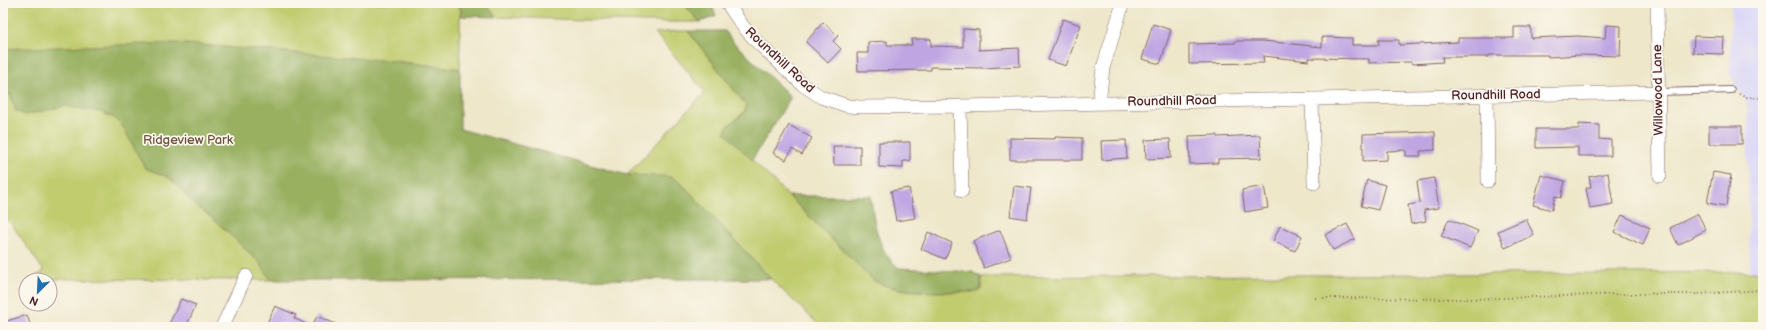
<svg xmlns="http://www.w3.org/2000/svg" width="1766" height="330" viewBox="0 0 1766 330" font-family="'Balsamiq Sans',sans-serif">
  <style>
    .built { fill: #dad6f7 }
    .green { fill: #c0cc6e; stroke: #85764c }
    .forest { fill: #98b061; stroke: #716846 }
    .building { fill: #bfa6e3 }
    .lines { fill: none; stroke-linecap: round; stroke-linejoin: round }
    .lane-casing { stroke: #836563; stroke-width: 8 }
    .street-casing { stroke: #836563; stroke-width: 14 }
    .path { stroke: #836563; stroke-width: 2; stroke-dasharray: 1 3; stroke-linecap: butt }
    .lane { stroke: #fff; stroke-width: 6 }
    .street { stroke: #fff; stroke-width: 13 }
    .labels { text-anchor: middle; dominant-baseline: central; stroke-width: 3.5; stroke-linejoin: round; paint-order: stroke }
    .street-label { font-size: 13px; fill: #4a1f2b; stroke: #fbf7ec }
    .park-label { font-size: 13px; fill: #6d533f; stroke: #fbf7ec }
  </style>
  <rect width="100%" height="100%" fill="#fbf7ec"/>
  <filter id="ink" filterUnits="userSpaceOnUse"><feTurbulence type="fractalNoise" baseFrequency=".025" numOctaves="2"/><feDisplacementMap in="SourceGraphic" scale="8" xChannelSelector="R" yChannelSelector="G"/><feConvolveMatrix kernelMatrix="1 2 1 2 8 2 1 2 1" color-interpolation-filters="sRGB"/></filter>
  <filter id="wash" filterUnits="userSpaceOnUse"><feTurbulence type="fractalNoise" baseFrequency=".012" numOctaves="4" result="noise"/><feDisplacementMap in="SourceGraphic" scale="16" xChannelSelector="R" yChannelSelector="G"/><feGaussianBlur stdDeviation="0.9" result="paint"/><feColorMatrix in="noise" values="0 0 0 0 0 0 0 0 0 0 0 0 0 0 0 0 0 1.4 0 .05"/><feComposite in="paint" operator="in"/></filter>
  <g filter="url(#wash)">
    <rect width="100%" height="100%" fill="#eee7ca"/>
    <path class="built" d="M1731,3H1763V272H1750L1747,103L1730,75Z"/>
    <path class="green" d="M3,3H447L459,6L461,10L460,16V69L393,61L271,280L32,279L44,271L10,222L3,217Z
      M485,3H683L700,22H646L496,17Z
      M679,31H688L746,105L745,111L727,127L725,133L874,281C905,295 942,291 976,292L981,288V277L1763,272V327H821L771,279L681,183L627,175L705,92L655,33Z"/>
    <path class="forest" d="M447,3H485L496,17L460,16L461,10L459,6Z
      M683,3H711L716,16L700,22Z
      M688,31H725L732,41L791,97L752,160L725,133L727,127L745,112L746,105Z
      M175,43L393,61L460,69V129L627,175L660,176L671,177L681,183L771,279L271,280L259,262L220,225L192,202L170,178L145,168L122,125L115,118L101,112L65,106L25,115L16,111L10,94H3V49Z
      M789,196H871C873,220 878,253 899,268L972,272L981,277V288L976,292C943,291 905,295 874,281Z"/>
    <g id="blocks">
      <path class="building" d="M1063,19L1081,25L1066,66L1048,60Z
        M823,22L838,36L833,41L841,49L828,63L806,42Z
        M1153,24L1171,30L1160,64L1142,59Z
        M1606,25L1621,26L1620,56L1579,55L1548,57V55H1489V57H1442L1443,62L1412,64L1411,62L1369,63V59L1309,58V61L1263,56L1264,63L1189,64V44L1235,43V41H1263L1322,47V37L1352,38V45H1379L1378,40H1399V45L1458,42V38H1514V27H1531V38L1578,36L1605,38Z
        M963,29L979,30V50L1019,48L1020,66L983,68L931,67V70L858,71L857,53H868V42L887,41V45H912L911,39H931V46L963,47Z
        M1694,36L1724,37L1723,54L1693,53Z
        M1579,124L1599,125V139L1611,140V156H1578V147L1536,148V129H1579Z
        M789,125L812,138L802,155L792,149L786,160L773,153Z
        M1709,126H1742V144H1709Z
        M1435,132V150L1420,151L1421,156H1406V150L1387,151V160L1363,161V134Z
        M1217,135V137L1260,135L1261,158L1218,159V163L1190,164L1189,136Z
        M1055,137L1082,138V160H1010V138L1055,139Z
        M1170,139L1171,158L1146,159L1145,140Z
        M1126,140L1127,158L1102,160L1101,141Z
        M879,142H910V161H903V168L879,167Z
        M833,146H860V165H834Z
        M1713,172L1731,175L1726,206L1707,203Z
        M1608,173L1613,204L1590,208L1586,188L1591,187L1589,177Z
        M1541,175L1565,181L1561,198L1555,196L1552,210L1533,205Z
        M1434,178L1439,208L1424,210L1426,221L1411,224L1408,205L1420,203L1417,181Z
        M1367,180L1385,185L1378,210L1361,206Z
        M1014,186L1031,188L1027,219L1010,216Z
        M1264,186L1268,208L1245,212L1242,190Z
        M909,188L915,218L896,221L891,191Z
        M1698,214L1706,230L1678,245L1670,228Z
        M1622,215L1650,228L1643,245L1614,232Z
        M1449,219L1478,231L1470,248L1441,236Z
        M1526,219L1534,235L1505,248L1498,231Z
        M1347,224L1355,239L1333,250L1325,235Z
        M1280,226L1302,236L1295,251L1273,241Z
        M1000,230L1011,258L984,268L973,241Z
        M928,232L952,243L945,259L921,249Z
        M181,299L196,305L186,327H176L169,324Z
        M275,306L296,315L294,318L312,327H276L267,323Z
        M27,315L31,327H3V322Z
        M317,316L343,327H312Z"/>
    </g>
  </g>
  <g filter="url(#ink)">
    <use href="#blocks" fill-opacity="0" stroke="#836563" stroke-width="1"/>
    <g class="lines">
      <defs>
        <path id="lane" d="M1658,92L1731,90"/>
        <path id="street" d="M727,3L742,25L756,41L803,85L821,97L848,106L859,107L960,106L1658,92
          M1657,3L1660,176
          M1487,95L1488,181
          M1312,99L1314,183
          M1099,103L1103,68L1123,3
          M960,106L962,191
          M222,327L246,276"/>
      </defs>
      <use href="#lane" class="lane-casing"/>
      <use href="#street" class="street-casing"/>
      <path class="path" d="M1739,94L1745,97L1763,98
        M1315,298L1472,299L1623,294H1695L1763,290"/>
      <use href="#lane" class="lane"/>
      <use href="#street" class="street"/>
    </g>
  </g>
  <g class="labels">
    <g class="street-label">
      <text transform="translate(780 60) rotate(43)">Roundhill Road</text>
      <text transform="translate(1658 90) rotate(-91)">Willowood Lane</text>
      <text transform="translate(1496 95) rotate(-1)">Roundhill Road</text>
      <text transform="translate(1172 101) rotate(-1)">Roundhill Road</text>
    </g>
    <g class="park-label">
      <text x="188" y="140">Ridgeview Park</text>
    </g>
  </g>
  <rect width="1766" height="330" fill="none" stroke="#fbf7ec" stroke-width="16"/>
  <g transform="translate(38 292) rotate(204)"><circle r="19" fill="#fbf7ec" stroke="#b4a19f"/>
  <path d="M0-3L7 15L0 10L-7 15Z" fill="#1f6fb2"/>
  <text y="-6" font-size="11" font-weight="bold" text-anchor="middle" fill="#4a1f2b">N</text>
  </g>
</svg>
